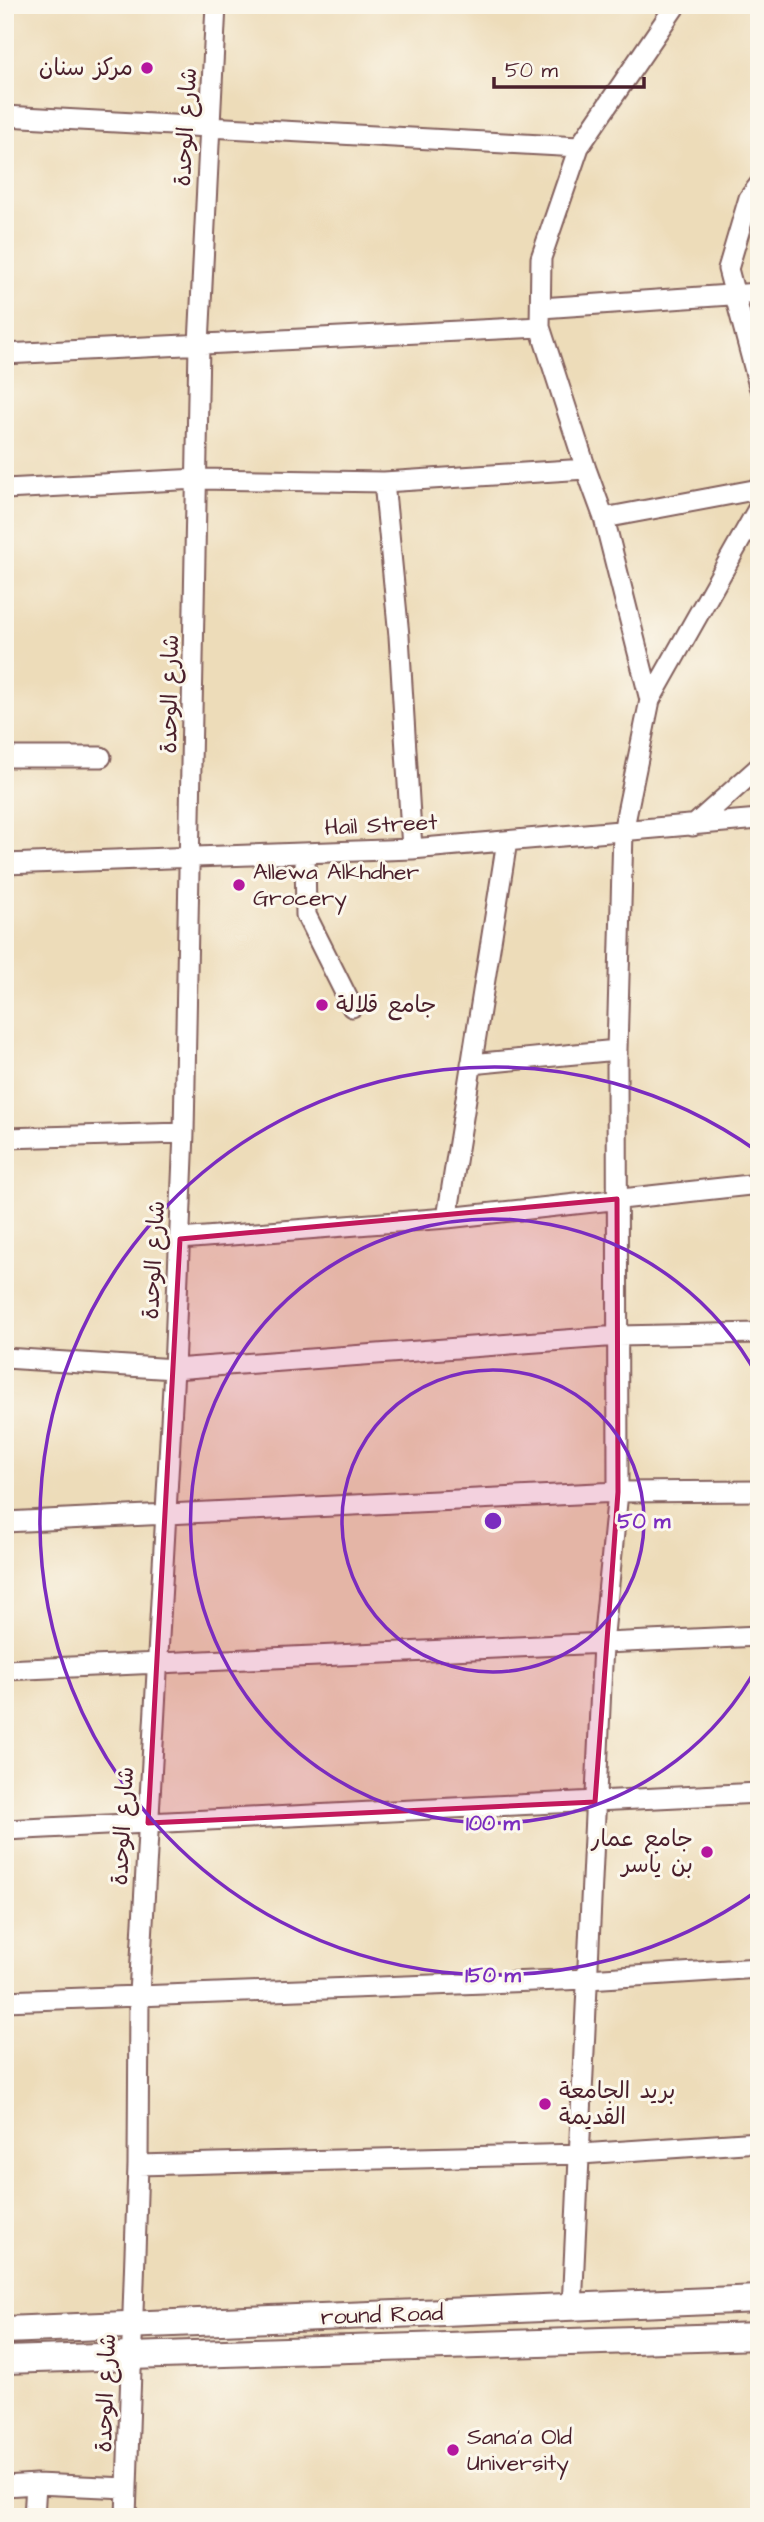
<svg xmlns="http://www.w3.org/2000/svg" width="764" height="2522" viewBox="0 0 764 2522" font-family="'Architects Daughter','Playpen Sans Arabic',sans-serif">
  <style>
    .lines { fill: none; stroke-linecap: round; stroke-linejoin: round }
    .minor-casing { stroke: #83615d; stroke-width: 23 }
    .major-casing { stroke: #83615d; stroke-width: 30 }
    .minor { stroke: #fff; stroke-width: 19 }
    .major { stroke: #fff; stroke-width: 26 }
    .marked { fill: #c2185b; fill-opacity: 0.2; stroke: #c2185b; stroke-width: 5; stroke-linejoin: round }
    .ring { fill: none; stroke: #7b2cbf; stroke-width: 3.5 }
    .poi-dot { fill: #b5179e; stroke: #fbf7ec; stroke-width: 2.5 }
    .labels { text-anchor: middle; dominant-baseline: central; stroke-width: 6; stroke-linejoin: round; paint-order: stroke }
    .poi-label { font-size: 23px; fill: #4a1f2b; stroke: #fbf7ec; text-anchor: start }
    .street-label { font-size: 23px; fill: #4a1f2b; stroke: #fbf7ec }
    .centre { fill: #7b2cbf; stroke: #fbf7ec; stroke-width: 3.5 }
    .ring-label { font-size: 21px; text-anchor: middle; font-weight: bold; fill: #7b2cbf; stroke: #fbf7ec; stroke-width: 6; stroke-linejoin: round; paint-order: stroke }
  </style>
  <rect width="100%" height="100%" fill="#fbf7ec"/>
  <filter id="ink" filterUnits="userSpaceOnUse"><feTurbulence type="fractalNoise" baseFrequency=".0143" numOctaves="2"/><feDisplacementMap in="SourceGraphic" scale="14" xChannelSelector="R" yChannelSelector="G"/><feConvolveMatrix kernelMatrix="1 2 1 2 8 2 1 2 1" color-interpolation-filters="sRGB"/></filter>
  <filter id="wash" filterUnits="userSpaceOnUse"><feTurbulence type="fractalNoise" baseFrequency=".00686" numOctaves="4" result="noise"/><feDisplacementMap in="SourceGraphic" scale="28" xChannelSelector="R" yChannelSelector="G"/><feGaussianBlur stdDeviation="1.57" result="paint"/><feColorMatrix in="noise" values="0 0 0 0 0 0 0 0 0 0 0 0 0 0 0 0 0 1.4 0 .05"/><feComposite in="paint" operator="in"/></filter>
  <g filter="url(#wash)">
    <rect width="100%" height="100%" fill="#eddcb9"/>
  </g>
  <g filter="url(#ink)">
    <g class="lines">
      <defs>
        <path id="minor" d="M5,116L579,147
          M759,185L749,198L728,269L759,386
          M541,308L759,293
          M5,354L540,327
          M384,482L399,636L412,849
          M5,489L198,479L384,482L586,469
          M604,518L759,489
          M650,700L604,518L586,469L540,327L541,258L579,147L676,5
          M5,757H101
          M693,826L759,767
          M305,855L306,915L352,1007
          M5,864L412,849L759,819
          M471,1064L617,1050
          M5,1138L184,1133
          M447,1218L507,841
          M180,1239L447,1218L759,1184
          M5,1358L174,1369L619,1336L759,1333
          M5,1522L618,1492L759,1491
          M5,1670L759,1636
          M5,1830L759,1793
          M5,2001L588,1979L759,1968
          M138,2165L581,2154L759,2142
          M572,2308L603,1644L618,1492L617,1050L623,832L650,700L759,507
          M5,2486L36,2484L127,2488
          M34,2517L36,2484
          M126,2517L138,2165L139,1994L174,1369L184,1133L199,344L216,5"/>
        <path id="major" d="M5,2330L759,2299
          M5,2360L759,2336"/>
      </defs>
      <use href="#minor" class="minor-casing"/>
      <use href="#major" class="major-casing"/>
      <use href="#minor" class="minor"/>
      <use href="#major" class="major"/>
    </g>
  </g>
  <path class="marked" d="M617,1199L618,1492L595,1802L148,1823L180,1239Z"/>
  <g class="ring">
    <circle cx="493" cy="1521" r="151"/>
    <path d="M758 1665A302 302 0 1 1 758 1377"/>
    <path d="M757 1891A454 454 0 1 1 757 1151"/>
  </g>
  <g class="poi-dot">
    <circle cx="147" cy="68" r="7"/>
    <circle cx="239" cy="885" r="7"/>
    <circle cx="322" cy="1005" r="7"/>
    <circle cx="707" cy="1852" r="7"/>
    <circle cx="545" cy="2104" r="7"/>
    <circle cx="453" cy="2450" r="7"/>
  </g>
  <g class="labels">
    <g class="poi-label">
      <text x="133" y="68" text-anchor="end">مركز سنان</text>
      <text x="253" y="872">Allewa Alkhdher<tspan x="253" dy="26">Grocery</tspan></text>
      <text x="336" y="1005">جامع قلالة</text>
      <text x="693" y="1839" text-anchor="end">جامع عمار<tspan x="693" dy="26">بن ياسر</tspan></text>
      <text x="559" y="2091">بريد الجامعة<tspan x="559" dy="26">القديمة</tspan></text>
      <text x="467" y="2437">Sana'a Old<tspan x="467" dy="26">University</tspan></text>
    </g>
    <g class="street-label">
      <text transform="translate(186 127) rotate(-87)">شارع الوحدة</text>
      <text transform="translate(170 694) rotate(-89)">شارع الوحدة</text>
      <text transform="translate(381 825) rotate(-3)">Hail Street</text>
      <text transform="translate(154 1260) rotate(-87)">شارع الوحدة</text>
      <text transform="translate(123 1826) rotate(-87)">شارع الوحدة</text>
      <text transform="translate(382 2315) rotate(-2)">round Road</text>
      <text transform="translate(106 2393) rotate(-88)">شارع الوحدة</text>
    </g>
  </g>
  <circle cx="493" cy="1521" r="10" class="centre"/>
  <g class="ring-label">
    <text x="644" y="1528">50 m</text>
    <text x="493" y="1830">100 m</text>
    <text x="493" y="1982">150 m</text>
  </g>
  <rect width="764" height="2522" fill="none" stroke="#fbf7ec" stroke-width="28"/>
  <path d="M494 77v10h150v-10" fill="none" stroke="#4a1f2b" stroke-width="3.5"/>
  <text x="505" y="77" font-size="21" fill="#4a1f2b" stroke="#fbf7ec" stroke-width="5" paint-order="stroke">50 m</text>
</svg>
